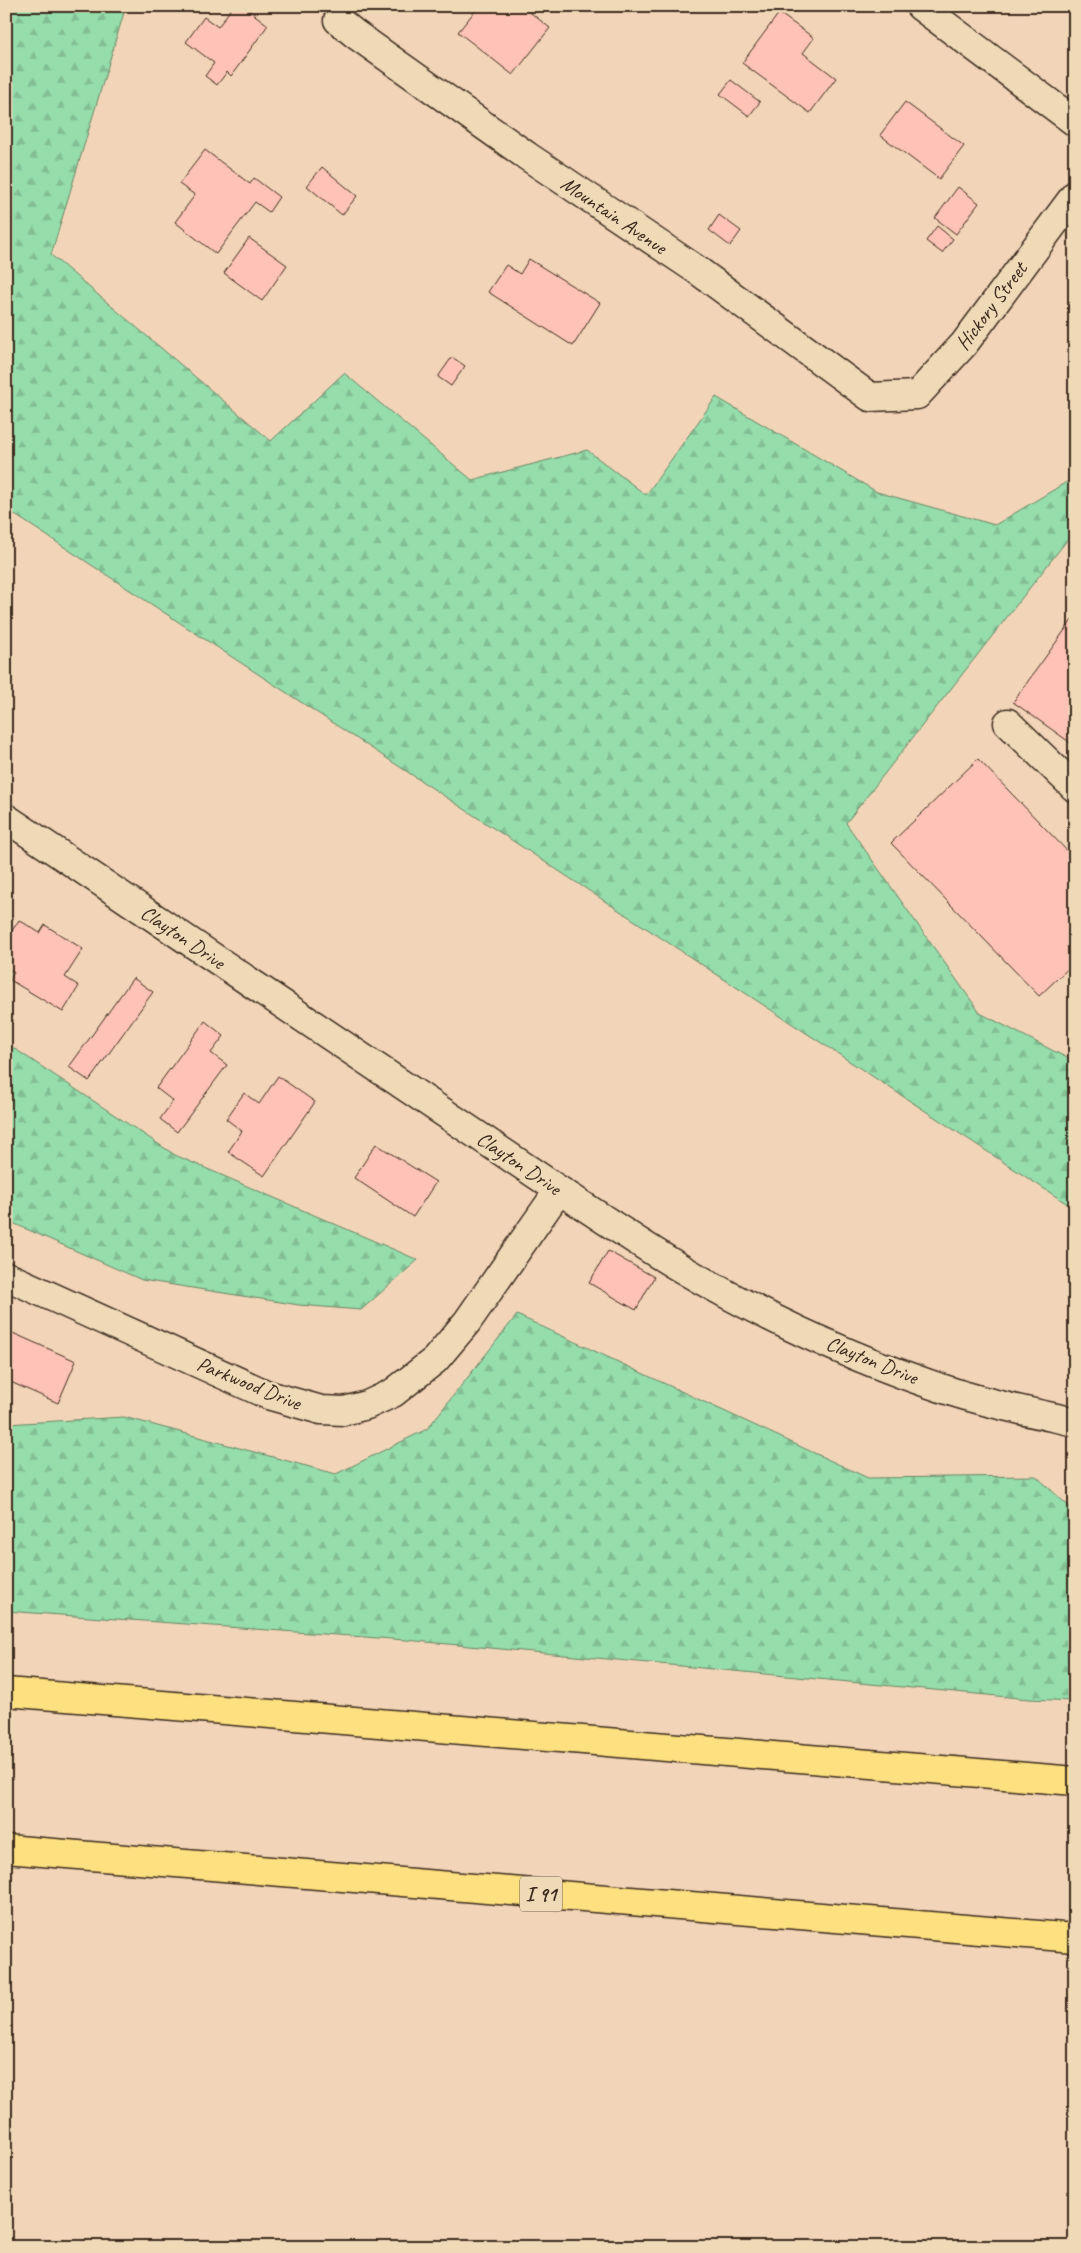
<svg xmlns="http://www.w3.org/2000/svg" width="1081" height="2253" viewBox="0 0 1081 2253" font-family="Caveat,sans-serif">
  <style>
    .forest { fill: url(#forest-firs); stroke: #688464 }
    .building { fill: #fec3b6; stroke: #3b2a1e }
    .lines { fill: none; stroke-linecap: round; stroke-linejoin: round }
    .minor-casing { stroke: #3b2a1e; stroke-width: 31 }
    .highway-casing { stroke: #3b2a1e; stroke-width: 31 }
    .minor { stroke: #efdab8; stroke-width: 28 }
    .highway { stroke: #fde080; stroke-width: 28 }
    .labels { text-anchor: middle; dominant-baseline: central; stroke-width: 5; stroke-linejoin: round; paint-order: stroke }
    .shield { fill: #efdab8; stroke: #715f4c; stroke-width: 1 }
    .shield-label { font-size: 20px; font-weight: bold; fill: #3b2a1e }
    .street-label { font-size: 21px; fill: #3b2a1e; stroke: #efdab8 }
  </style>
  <defs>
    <pattern id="forest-firs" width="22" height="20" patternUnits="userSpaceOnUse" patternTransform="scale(1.25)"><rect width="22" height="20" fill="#95ddab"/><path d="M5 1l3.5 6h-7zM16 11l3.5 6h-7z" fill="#81be93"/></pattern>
  </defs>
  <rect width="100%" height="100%" fill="#f2d5b8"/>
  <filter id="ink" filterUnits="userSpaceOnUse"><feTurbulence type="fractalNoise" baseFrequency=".02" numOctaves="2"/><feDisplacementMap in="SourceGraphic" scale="10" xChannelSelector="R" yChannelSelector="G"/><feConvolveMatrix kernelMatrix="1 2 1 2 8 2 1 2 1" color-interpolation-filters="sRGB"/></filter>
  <g filter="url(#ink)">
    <path class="forest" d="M6,6H126L51,255L271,441L344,373L472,480L587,450L646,495L716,397L877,492L995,525L1075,477V530L846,823L980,1013L1075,1062V1209L6,509Z
      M6,1043L175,1155L418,1260L361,1310L299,1305L142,1280L6,1220Z
      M517,1315L868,1478L1036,1476L1075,1512V1701L1029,1699L406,1640L6,1611V1424L124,1417L336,1474L427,1429Z"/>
    <path class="building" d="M233,6H243L268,25L231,76L227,72L217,85L205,76L214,63L186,42L204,17L218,27Z
      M479,6H522L550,28L513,75L458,32Z
      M779,13L814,38L803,53L836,78L810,113L742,63Z
      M731,80L760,102L749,116L720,94Z
      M905,102L964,146L939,179L880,135Z
      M205,150L250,184L254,178L279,197L269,212L255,202L216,254L175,222L195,195L179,184Z
      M322,167L357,196L342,215L307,186Z
      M958,187L979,203L956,234L935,218Z
      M719,215L741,231L730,246L709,230Z
      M937,226L953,239L942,253L926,241Z
      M249,238L287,265L262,301L224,273Z
      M529,259L600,303L573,346L488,292L506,265L520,274Z
      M452,357L465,366L451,386L438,377Z
      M1075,616V746L1013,702Z
      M978,759L1075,859V962L1039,996L891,843Z
      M19,920L40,933L45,925L83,949L65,977L79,986L63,1012L10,980L14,972L6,967V940Z
      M133,978L153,992L89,1081L69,1067Z
      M205,1021L224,1036L211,1053L227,1065L177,1132L160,1119L173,1101L156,1088Z
      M278,1076L315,1102L264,1176L228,1152L242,1131L226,1119L244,1093L259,1104Z
      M376,1144L436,1182L413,1217L354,1178Z
      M608,1251L654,1277L636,1310L589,1283Z
      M6,1330L76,1361L58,1403L6,1380Z"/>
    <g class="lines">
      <defs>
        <path id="minor" d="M920,6L1075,122
          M338,20L355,34L527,156L697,270L870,397L917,395L964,344L1075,195
          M1008,723L1075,788
          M6,818L559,1190C598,1215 637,1242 677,1266C763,1317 858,1361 953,1392C993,1405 1034,1413 1075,1422
          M6,1276L268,1395L321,1410L344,1411L367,1405L393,1393L435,1360L467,1322L559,1190"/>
        <path id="highway" d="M6,1692L1075,1781
          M6,1849L1075,1938"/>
      </defs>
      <use href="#minor" class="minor-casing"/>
      <use href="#highway" class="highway-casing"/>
      <use href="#minor" class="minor"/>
      <use href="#highway" class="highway"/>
    </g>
  </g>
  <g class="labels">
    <rect class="shield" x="520" y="1876.5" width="42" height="35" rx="4"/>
    <g class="shield-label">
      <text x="541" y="1894">I 91</text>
    </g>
    <g class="street-label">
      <text transform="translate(614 215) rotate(34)">Mountain Avenue</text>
      <text transform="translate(991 306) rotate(-53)">Hickory Street</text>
      <text transform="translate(183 937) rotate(34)">Clayton Drive</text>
      <text transform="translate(519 1163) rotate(34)">Clayton Drive</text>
      <text transform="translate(872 1360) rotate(22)">Clayton Drive</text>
      <text transform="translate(249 1383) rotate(22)">Parkwood Drive</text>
    </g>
  </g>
  <rect width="1081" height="2253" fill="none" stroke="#efdab8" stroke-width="25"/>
  <rect x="12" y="12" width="1056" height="2228" fill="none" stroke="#3b2a1e" stroke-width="2" filter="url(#ink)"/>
</svg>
